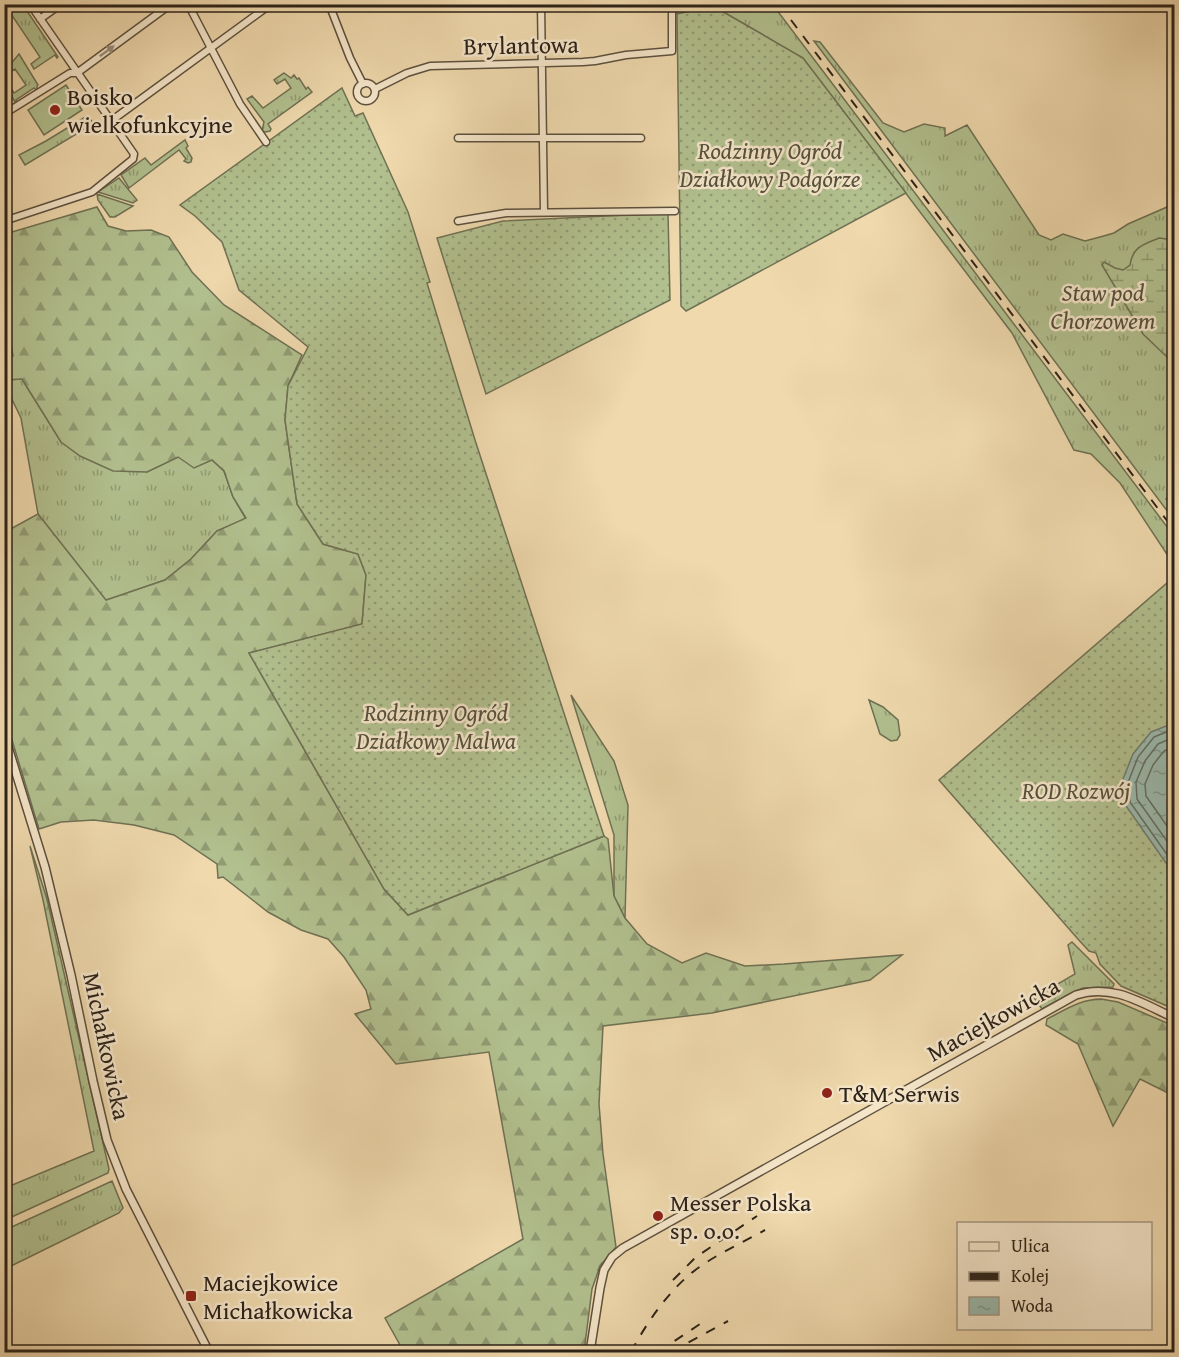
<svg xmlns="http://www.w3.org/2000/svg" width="1179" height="1357" viewBox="0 0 1179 1357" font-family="'Gentium Book Plus',serif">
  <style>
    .grass { fill: url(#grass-tufts); stroke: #6f7154; stroke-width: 1.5 }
    .forest { fill: url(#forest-firs); stroke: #6f7154; stroke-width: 1.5 }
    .wetland { fill: url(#wetland-marsh); stroke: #6f7154; stroke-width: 1.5 }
    .garden { fill: url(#garden-dots); stroke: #6f7154; stroke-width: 1.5 }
    .pitch { fill: #b2c08f; stroke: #6f7154; stroke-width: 1.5 }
    .water { fill: url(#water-ripples); stroke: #6e7d72; stroke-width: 1.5 }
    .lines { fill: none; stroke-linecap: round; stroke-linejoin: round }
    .shore { stroke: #636e64; stroke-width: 1.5 }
    .minor-casing { stroke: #5d503e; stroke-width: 9 }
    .tertiary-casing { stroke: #5d503e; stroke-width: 10 }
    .minor { stroke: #f5e6ca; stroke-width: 6 }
    .tertiary { stroke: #f5e6ca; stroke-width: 7 }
    .rail { stroke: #2c2219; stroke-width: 2; stroke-dasharray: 10 10; stroke-linecap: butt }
    .oneway { fill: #9b8e7a }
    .poi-dot { fill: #8f2418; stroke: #f5e6ca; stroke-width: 2 }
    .labels { text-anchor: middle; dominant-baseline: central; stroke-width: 5; stroke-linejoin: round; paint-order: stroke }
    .street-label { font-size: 24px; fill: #2c2219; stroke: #f5e6ca }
    .poi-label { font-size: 24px; fill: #2c2219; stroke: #f5e6ca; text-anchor: start }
    .park-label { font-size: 24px; font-style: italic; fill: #54513c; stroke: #f5e6ca }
  </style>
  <defs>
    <pattern id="grass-tufts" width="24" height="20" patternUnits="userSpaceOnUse" patternTransform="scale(1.5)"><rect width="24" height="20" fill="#b2c08f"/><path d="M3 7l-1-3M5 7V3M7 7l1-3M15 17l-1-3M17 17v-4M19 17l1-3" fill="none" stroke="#919c74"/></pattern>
    <pattern id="forest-firs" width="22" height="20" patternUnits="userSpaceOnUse" patternTransform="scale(1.5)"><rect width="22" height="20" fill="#b2c08f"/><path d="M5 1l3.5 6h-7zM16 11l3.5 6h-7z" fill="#919c74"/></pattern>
    <pattern id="wetland-marsh" width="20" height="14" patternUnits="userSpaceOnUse" patternTransform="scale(1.5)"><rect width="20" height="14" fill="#b2c08f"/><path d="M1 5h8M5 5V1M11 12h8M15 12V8" fill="none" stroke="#919c74"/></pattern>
    <pattern id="garden-dots" width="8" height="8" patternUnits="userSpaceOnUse" patternTransform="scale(1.5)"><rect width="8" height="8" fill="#b2c08f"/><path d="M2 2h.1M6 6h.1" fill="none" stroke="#919c74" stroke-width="1.8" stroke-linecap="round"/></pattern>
    <pattern id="water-ripples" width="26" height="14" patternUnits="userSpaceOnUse" patternTransform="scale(1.5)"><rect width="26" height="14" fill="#9abaae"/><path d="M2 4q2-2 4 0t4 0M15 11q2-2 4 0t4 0" fill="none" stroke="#7e978d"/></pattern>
  </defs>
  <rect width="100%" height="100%" fill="#efd9ad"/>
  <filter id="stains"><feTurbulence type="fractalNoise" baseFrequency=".00333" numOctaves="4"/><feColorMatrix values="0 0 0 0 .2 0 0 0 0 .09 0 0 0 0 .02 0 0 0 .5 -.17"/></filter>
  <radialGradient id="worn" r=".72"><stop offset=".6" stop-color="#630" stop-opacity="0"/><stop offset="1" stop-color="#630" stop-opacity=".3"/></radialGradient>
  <path class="grass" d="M5,5H23L58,57L57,58L55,55L34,69L31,64L40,57Z
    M677,5H773L1174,536V565L1120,483L1091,454L1074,450L1012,333L803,58L713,6L677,14Z
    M814,41L820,42L883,123L904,132L924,124L945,128V136L967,125L1039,235L1051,240L1063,234L1085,241L1100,237L1114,233L1128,224L1174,204V492L1166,499L1174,511V520Z
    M19,54L38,85L37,86V91L34,88L16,100L17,102H15L6,87L9,85L14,93L26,85L15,69L5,75L4,72Z
    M284,73L291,78L294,75L297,79L299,78L306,89L308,87L312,92L268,124L271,129L270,131L265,132L262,131L264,122L247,99L252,96L263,108L291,88L285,79L277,84L274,80Z
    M85,117L91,120L93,124L25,165L19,155L46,141Z
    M185,140L188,146L186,148L192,158L191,162L188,163L184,161L186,159L179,150L129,188L121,175L145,158L151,165Z
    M119,178L137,200L133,203L98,192Z
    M97,194L133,206L115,217H110L98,200Z
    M22,379L61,442L147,472L178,457L212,460L224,471L233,497L246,519L217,531L191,559L165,580L105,601L38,514L21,418L5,385L4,380Z
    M571,695L614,761L628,805L625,918L614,896V835Z
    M869,700L883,707L898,720L900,735L897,740L891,741L880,734Z
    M30,846L47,899L109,1169L108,1173L5,1220V1188L94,1151L43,900Z
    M1072,942L1114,984L1113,987L1083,988L1071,993L1042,1009L1034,998L1075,974L1068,945Z
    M112,1181L123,1208L119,1213L5,1269V1230Z"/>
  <path class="forest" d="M97,207L108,226L126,231L151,230L169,237L192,272L224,305L302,355L288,386L285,420L297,504L323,544L358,554L366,575L362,624L249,653L384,889L408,915L604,836L608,839L614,896L625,918L647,944L682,963L706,953L745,966L784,964L902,955L870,980L712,1013L603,1026L599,1104L603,1154L616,1247L600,1266L592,1289L584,1352H404L385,1318L523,1239L489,1052L396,1064L355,1014L371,1009L366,990L344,957L328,939L301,930L268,912L223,877L218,878L217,864L174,835L134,825L94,820L61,822L39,829L5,717V532L38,514L106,600L165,580L191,559L217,531L246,518L233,497L224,471L212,460L194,468L178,457L147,472L113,471L80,456L61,442L22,379L5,380V360L13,356L9,331L5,322V234Z
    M1101,999L1118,1002L1174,1026V1096L1140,1079L1113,1126L1078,1044L1046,1025L1047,1019C1065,1010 1081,999 1101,999Z"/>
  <path class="wetland" d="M1159,238L1174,240V362L1168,358L1143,334L1102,265L1104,262L1115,268L1123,270L1130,265C1133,246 1143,245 1159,238Z"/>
  <path class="garden" d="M713,6L803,58L906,193L686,311L681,306L677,14Z
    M342,88L355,116L363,113L408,212L430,282L427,283L475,440L604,836L408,915L384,889L249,653L362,624L366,575L358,554L323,544L297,504L285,420L288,386L308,347L239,290L222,242L195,216L180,205Z
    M668,213L670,300L486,394L437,238L503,221Z
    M1174,577V1009L1121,986L1100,964L1096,953L1089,951L1077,938L939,780Z"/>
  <path class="pitch" d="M66,85L82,110L44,135L28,110Z"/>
  <path class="water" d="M1174,723V864L1166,863L1124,803L1123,779L1133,754L1151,732Z"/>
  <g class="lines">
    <path class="shore" d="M1174,729L1154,737L1138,757L1129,780L1130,802L1168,856L1174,858
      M1174,737L1158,744L1145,761L1136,782L1137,799L1174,851
      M1174,747L1164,751L1153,765L1145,784L1146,796L1174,836"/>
    <defs>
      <path id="minor" d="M188,4L240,104L266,142
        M329,4L350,58L363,84
        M541,4L544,212
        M40,19L61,4
        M357 92a9 9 0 1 1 18 0a9 9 0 1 1-18 0Z
        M375,89L407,73L430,66L583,62L595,61L626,55L672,51V4
        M4,114L70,73H77L171,4
        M111,121L271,4
        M458,138H641
        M4,221L92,192L133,159L134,154L30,4
        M458,221L506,213L675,211"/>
      <path id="tertiary" d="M4,734L45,867L71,975L93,1081L107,1140L126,1189L209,1352
        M590,1352L600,1288L604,1270L612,1257L623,1248L1076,995C1112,983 1142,1003 1174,1018"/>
    </defs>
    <use href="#minor" class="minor-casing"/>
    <use href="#tertiary" class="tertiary-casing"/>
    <use href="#minor" class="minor"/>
    <use href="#tertiary" class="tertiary"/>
    <path class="rail" d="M779,4L1174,530
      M673,1280L696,1257L757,1216
      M631,1352C646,1324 665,1296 689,1275C712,1256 740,1244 765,1230
      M658,1352L700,1324
      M671,1352L728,1321"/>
  </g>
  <defs><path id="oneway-solid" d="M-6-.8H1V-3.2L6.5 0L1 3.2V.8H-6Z" transform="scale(1.5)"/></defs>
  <use class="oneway" href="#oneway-solid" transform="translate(107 51) rotate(-36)"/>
  <g class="poi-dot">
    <circle cx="55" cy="110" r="6"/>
    <circle cx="827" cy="1093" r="6"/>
    <circle cx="658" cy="1216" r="6"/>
    <rect x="185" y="1290" width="12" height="12" rx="3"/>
  </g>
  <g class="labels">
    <g class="street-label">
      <text transform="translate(521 45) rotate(-1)">Brylantowa</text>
      <text transform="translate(993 1019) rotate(-29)">Maciejkowicka</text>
      <text transform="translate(107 1046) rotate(78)">Michałkowicka</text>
    </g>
    <g class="poi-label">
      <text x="67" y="96">Boisko<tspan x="67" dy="28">wielkofunkcyjne</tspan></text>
      <text x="839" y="1093">T&amp;M Serwis</text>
      <text x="670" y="1202">Messer Polska<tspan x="670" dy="28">sp. o.o.</tspan></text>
      <text x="203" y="1282">Maciejkowice<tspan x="203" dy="28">Michałkowicka</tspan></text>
    </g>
    <g class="park-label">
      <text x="770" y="150">Rodzinny Ogród<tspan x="770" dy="28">Działkowy Podgórze</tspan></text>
      <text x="1103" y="292">Staw pod<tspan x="1103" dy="28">Chorzowem</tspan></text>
      <text x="436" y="712">Rodzinny Ogród<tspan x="436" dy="28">Działkowy Malwa</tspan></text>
      <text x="1076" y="790">ROD Rozwój</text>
    </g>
  </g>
  <rect width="1179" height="1357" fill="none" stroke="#efd9ad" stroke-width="24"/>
  <rect x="6" y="6" width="1167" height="1345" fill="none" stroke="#2c2219" stroke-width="3"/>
  <rect x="12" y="12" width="1155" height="1333" fill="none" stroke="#2c2219" stroke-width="1.5"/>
  <rect x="957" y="1222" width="195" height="108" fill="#f5e6ca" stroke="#a59883" stroke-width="1.5"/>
  <rect x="969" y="1242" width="30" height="9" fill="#f5e6ca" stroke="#a59883" stroke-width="1.5"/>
  <text x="1011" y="1252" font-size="18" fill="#2c2219">Ulica</text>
  <rect x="969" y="1272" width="30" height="9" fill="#2c2219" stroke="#a59883" stroke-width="1.5"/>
  <text x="1011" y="1282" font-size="18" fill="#2c2219">Kolej</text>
  <rect x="969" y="1297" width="30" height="18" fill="url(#water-ripples)" stroke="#a59883" stroke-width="1.5"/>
  <text x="1011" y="1312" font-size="18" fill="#2c2219">Woda</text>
  <rect width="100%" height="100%" filter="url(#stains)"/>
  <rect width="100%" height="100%" fill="url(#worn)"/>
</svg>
